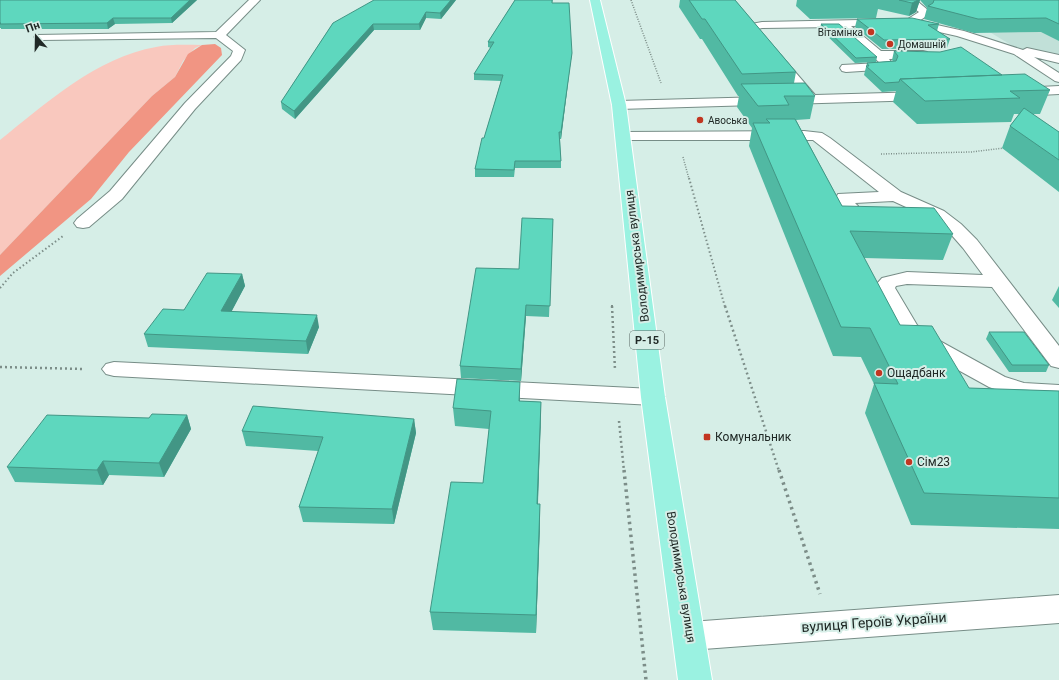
<svg xmlns="http://www.w3.org/2000/svg" width="1059" height="680" viewBox="0 0 1059 680" font-family="Roboto,sans-serif">
  <style>
    .built { fill: #c1e0d8 }
    .green { fill: #f9c8be }
    .water { fill: #f19583 }
    .lines { fill: none; stroke-linecap: round; stroke-linejoin: round }
    .minor-casing { stroke: #778d87; stroke-width: 2 }
    .major-casing { stroke: #fff; stroke-width: 2 }
    .path-far3 { stroke: #7c8d88; stroke-width: 1.5; stroke-dasharray: 1 1.5; stroke-linecap: butt }
    .path-far2 { stroke: #7c8d88; stroke-width: 2; stroke-dasharray: 1.5 2.5; stroke-linecap: butt }
    .path-far1 { stroke: #7c8d88; stroke-width: 2.5; stroke-dasharray: 2 3; stroke-linecap: butt }
    .path { stroke: #7c8d88; stroke-width: 3.5; stroke-dasharray: 2.5 4; stroke-linecap: butt }
    .minor { fill: #fff; fill-rule: evenodd }
    .major { fill: #9af2e1; fill-rule: evenodd }
    .wall { fill: #51b9a3 }
    .shaded-wall { fill: #429685 }
    .building { fill: #5ed7be; stroke: #429685 }
    .poi-dot { fill: #c23621; stroke: #d6eee7; stroke-width: 1.5 }
    .labels { text-anchor: middle; dominant-baseline: central; stroke-width: 4; stroke-linejoin: round; paint-order: stroke }
    .far-poi-label { font-size: 10px; fill: #202926; stroke: #d6eee7; text-anchor: start }
    .shield { fill: #d6eee7; stroke: #576460; stroke-width: 1 }
    .shield-label { font-size: 11px; font-weight: bold; fill: #202926 }
    .street-label { font-size: 12px; fill: #202926; stroke: #d6eee7 }
    .poi-label { font-size: 12px; fill: #202926; stroke: #d6eee7; text-anchor: start }
    .near-street-label { font-size: 14px; fill: #202926; stroke: #d6eee7 }
  </style>
  <rect width="100%" height="100%" fill="#d6eee7"/>
  <path class="built" d="M1059,5V54L1049,55L1016,48L950,8Z"/>
  <path class="green" d="M202,45L195,48L183,61L175,77L152,96L0,255V140C45,104 97,57 156,47C171,44 187,45 202,45Z"/>
  <path class="water" d="M215,44L221,48L222,55L129,152L91,199L0,276V255L152,96L175,77L188,54L202,45Z"/>
  <g class="lines">
    <defs>
      <path id="minor" d="M249,0H260L226,35L245,50L241,60L195,109L122,199L89,227L83,228L77,227L74,223L77,219L110,191L185,103L231,56L233,51L216,38L40,40L34,37L36,35L216,32Z
        M906,0H918L917,1L929,11L928,15L919,21L964,31L1023,50L1027,48L1059,55V63L1034,57L1059,73V82L1055,81L1014,54L957,36L908,25L851,26L881,51H923L927,52L929,55L927,58L889,59L894,66L892,69L846,72L842,71L840,68L842,65L880,63L839,27L762,28L758,29L815,95L924,92L929,93L931,96L929,99L924,100L619,109L614,108L612,105L614,102L619,101L801,96L746,29L745,27L746,25L762,22L908,19L919,12L906,3Z
        M1059,86V94L1020,96L1015,95L1013,92L1015,89L1020,88Z
        M804,131L822,133L830,138L901,192L944,211L961,224L977,240L1059,346V368L1051,366L992,287L907,284L896,286L895,288L917,325L927,334L1005,377L1024,383L1059,385V401L1022,399L989,387L911,344L897,329L874,287L882,278L907,272L983,275L963,248L949,232L932,219L893,201L855,203L858,206L855,210L849,211L843,210L836,198L838,194L879,192L813,140H624L619,139L617,136L619,133L624,132Z
        M114,362L653,389L661,391L665,397L661,403L653,405L114,376L106,374L102,369L106,364Z
        M1059,595V623L690,650L679,646L674,636L679,626L690,622Z"/>
      <path id="major" d="M590,0H600L626,105L665,397L712,680H678L641,397L612,105Z"/>
    </defs>
    <use href="#minor" class="minor-casing"/>
    <use href="#major" class="major-casing"/>
    <path class="path-far3" d="M631,0L661,83
      M881,154L971,152L1004,148
      M683,157L689,179"/>
    <path class="path-far2" d="M689,178L725,307
      M0,288L13,273L63,236
      M612,305V307"/>
    <path class="path-far1" d="M612,306L615,370
      M725,306L779,471
      M0,367L85,369
      M619,421L624,471"/>
    <path class="path" d="M624,470L646,680
      M779,470L820,594"/>
    <use href="#minor" class="minor"/>
    <use href="#major" class="major"/>
  </g>
  <path class="wall" d="M0,0H197L172,23L115,24L108,29H1V28H0Z
    M456,0L441,19L426,18L420,30H374L295,119L282,109L281,102L333,23Z
    M515,0H553L552,3L572,53L571,59L561,139H560L561,161V168H515L514,177H475V169L501,81L474,80V74L491,48L488,47V42Z
    M680,0H735L796,72L794,83L815,96L810,119L796,120L842,206L953,234L943,260L864,258L900,325L969,388L1059,391V529L911,525L865,413L874,384L861,357L833,356L749,146L752,128L737,107L739,96H738L702,39H700L679,7Z
    M797,0H1059V41L1041,32L974,33L924,19L927,8L920,0L916,12L909,16L878,9L876,18L810,19L796,6Z
    M857,19L939,24L937,31L950,39L947,48L882,49L855,27Z
    M821,24L877,57L876,62L855,63L820,29Z
    M894,51L1002,75L1050,90L1040,114H1032L1059,132V192L1002,148L1010,126L1019,114H1014L1011,122L917,124L893,102L896,91L882,92L864,75L867,63L893,61L892,60Z
    M553,219L549,317L526,316L521,381L461,378L460,366L519,269Z
    M242,274L245,286L231,312L319,327L308,354L148,347L144,334Z
    M1059,286V308L1052,300Z
    M989,332L1049,365L1046,372H1009L986,339Z
    M520,401L541,402L538,504H540V523L536,633L433,630L430,612L483,483L489,429L455,426L453,408Z
    M187,415L191,429L164,477L109,475L103,485L15,482L7,467L149,418Z
    M414,419L416,433L394,524L303,522L299,507L318,451L246,446L242,431Z"/>
  <path class="shaded-wall" d="M190,0H197L172,23L171,18Z
    M451,0H456L441,19L440,13Z
    M918,0H920L916,12L909,16L912,3Z
    M426,12V18L420,30L419,24Z
    M113,18L115,24L108,29L107,23Z
    M373,24L374,30L295,119L294,111Z
    M572,53L571,59L561,139V132Z
    M242,274L245,286L225,324L221,311Z
    M526,305V316L521,381V369Z
    M317,315L319,327L308,354L306,341Z
    M520,382V399L519,419V401Z
    M541,402V419L537,523V504Z
    M187,415L191,429L164,477L159,463Z
    M414,419L416,433L394,524L392,509Z
    M103,461L109,475L103,485L97,470Z
    M540,504V523L536,633V615Z"/>
  <path class="building" d="M0,0H190L171,18H113L107,23L0,24L1,23H0Z
    M374,0H451L440,13L426,12L419,24H373L294,111L281,102L333,23Z
    M515,0H552V3H569L572,53L561,132H559L561,161H515L514,170L475,169L482,138H484L503,75L474,74L494,42H488Z
    M689,0H735L796,72L742,74L705,19H702Z
    M899,0H918L912,3Z
    M934,0H1059V24L1046,18L978,19L928,6L933,3Z
    M912,18L939,24L928,25L950,39L884,40L857,19Z
    M821,24H839L877,57L856,58Z
    M961,47L1002,75L900,79L899,82L885,83L866,66H869L867,63L896,61L898,56L894,51L940,52Z
    M1025,74L1050,90L1010,91L1020,98L925,101L900,79Z
    M805,83L815,96H784L789,105L758,106L741,84Z
    M1024,108L1059,132V160L1010,126Z
    M766,119H795L842,206L934,208L953,234L850,231L900,325L932,326L969,388L1059,391V498L924,493L874,383L898,384L870,328L841,327L753,123H770Z
    M522,218L553,219L550,306L526,305L521,369L460,366L476,268L519,269Z
    M207,273L242,274L221,311L317,315L306,341L144,334L163,309L184,310Z
    M989,332H1024L1049,365H1012Z
    M457,379L520,382L519,401L541,402L537,504H540L536,615L430,612L451,482L483,483L491,411L453,408Z
    M253,406L414,419L392,509L299,507L323,437L242,431Z
    M152,414L187,415L159,463L103,461L97,470L7,467L47,415L149,418Z"/>
  <g class="poi-dot">
    <circle cx="871" cy="32" r="4"/>
    <circle cx="890" cy="44" r="4"/>
    <circle cx="700" cy="120" r="4"/>
    <circle cx="879" cy="373" r="4"/>
    <rect x="703" y="433" width="8" height="8" rx="2"/>
    <circle cx="909" cy="462" r="4"/>
  </g>
  <g class="labels">
    <g class="far-poi-label">
      <text x="863" y="32" text-anchor="end">Вітамінка</text>
      <text x="898" y="44">Домашній</text>
      <text x="708" y="120">Авоська</text>
    </g>
    <rect class="shield" x="630" y="331" width="34" height="18" rx="3"/>
    <g class="shield-label">
      <text x="647" y="340">Р-15</text>
    </g>
    <g class="street-label">
      <text transform="translate(637 256) rotate(-97)">Володимирська вулиця</text>
      <text transform="translate(681 577) rotate(81)">Володимирська вулиця</text>
    </g>
    <g class="poi-label">
      <text x="887" y="373">Ощадбанк</text>
      <text x="715" y="437">Комунальник</text>
      <text x="917" y="462">Сім23</text>
    </g>
    <g class="near-street-label">
      <text transform="translate(874 622) rotate(-4)">вулиця Героїв України</text>
    </g>
  </g>
  <g transform="translate(36 36) rotate(340)" stroke="#d6eee7" stroke-width="3" paint-order="stroke">
  <path d="M0-3L7 15L0 10L-7 15Z" fill="#202926"/>
  <text y="-6" font-size="11" font-weight="bold" text-anchor="middle" fill="#202926">Пн</text>
  </g>
</svg>
